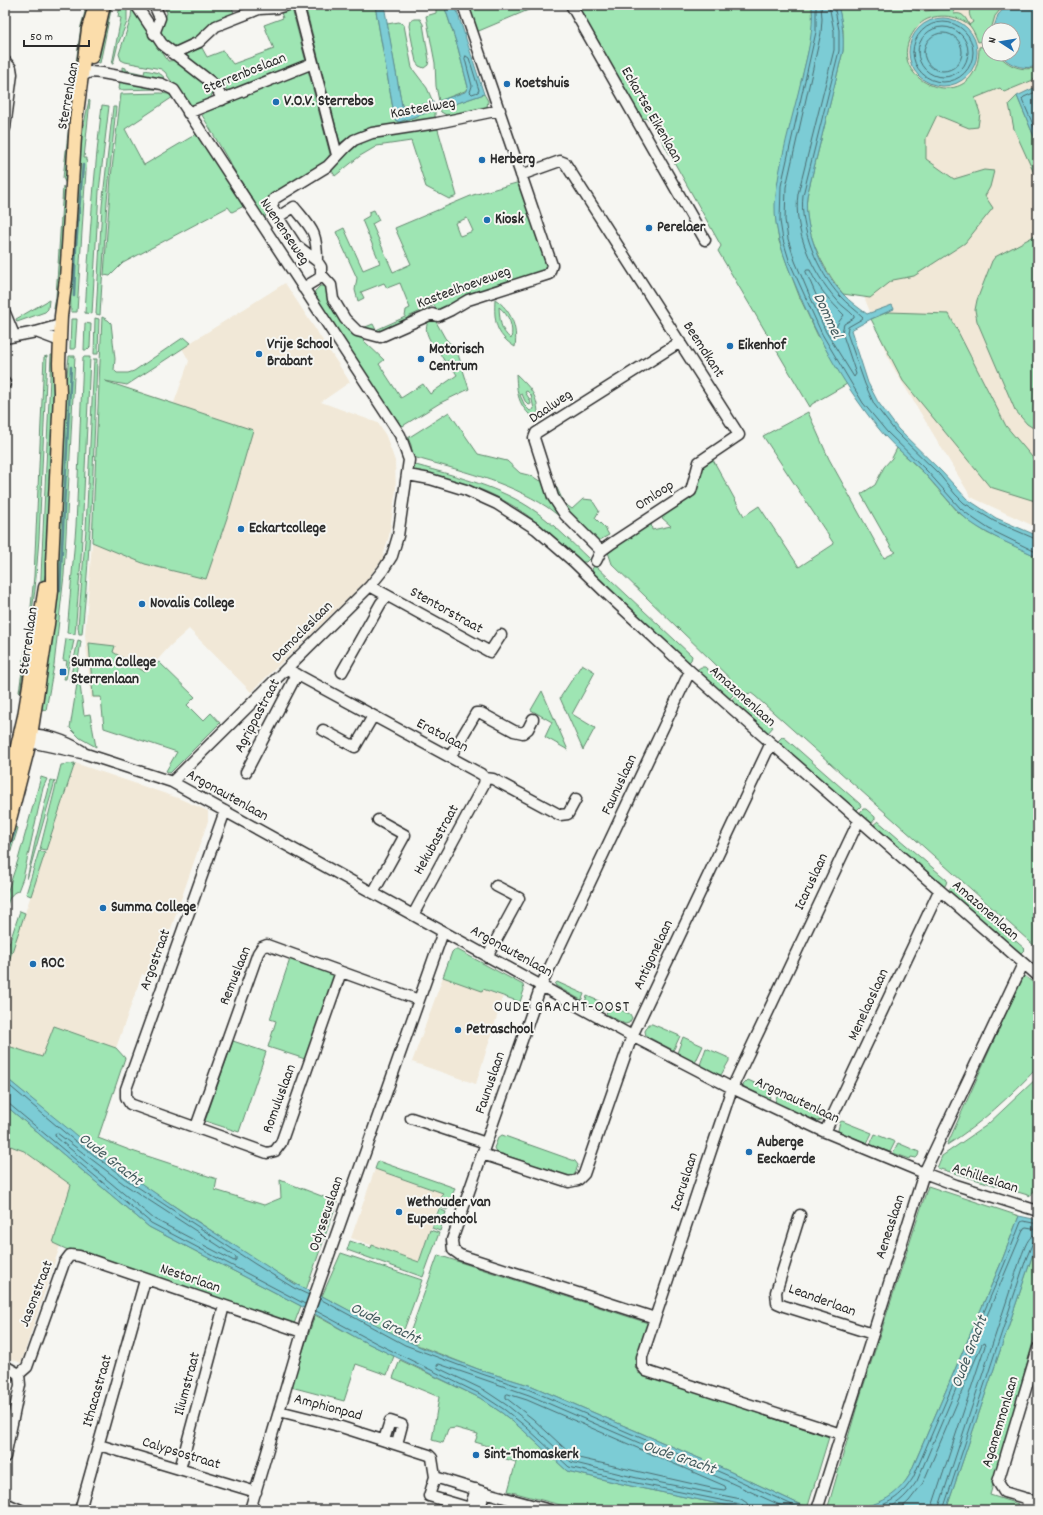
<svg xmlns="http://www.w3.org/2000/svg" width="1043" height="1515" viewBox="0 0 1043 1515" font-family="Dekko,sans-serif">
  <style>
    .built { fill: #f1e8d7; fill-rule: evenodd }
    .green { fill: #9ee5b3; stroke: #64886f; fill-rule: evenodd }
    .water { fill: #7cccd5; stroke: #5c8c91 }
    .lines { fill: none; stroke-linecap: round; stroke-linejoin: round }
    .shore { stroke: #4b6b6f; stroke-width: 1 }
    .stream { stroke: #5c8c91; stroke-width: 2.5 }
    .minor-casing { stroke: #2b2b2b; stroke-width: 13 }
    .major-casing { stroke: #2b2b2b; stroke-width: 15 }
    .minor { stroke: #f6f6f2; stroke-width: 10 }
    .major { stroke: #fbddab; stroke-width: 12 }
    .poi-dot { fill: #1f6fb2; stroke: #f6f6f2; stroke-width: 1.5 }
    .labels { text-anchor: middle; dominant-baseline: central; stroke-width: 4; stroke-linejoin: round; paint-order: stroke }
    .street-label { font-size: 15px; fill: #2b2b2b; stroke: #f6f6f2 }
    .poi-label { font-size: 15px; font-weight: bold; fill: #2b2b2b; stroke: #f6f6f2; text-anchor: start }
    .water-label { font-size: 16px; font-style: italic; fill: #435b5e; stroke: #f6f6f2 }
    .neighbourhood-label { font-size: 16px; letter-spacing: 1px; fill: #2b2b2b; stroke: #f6f6f2 }
  </style>
  <rect width="100%" height="100%" fill="#f6f6f2"/>
  <filter id="ink" filterUnits="userSpaceOnUse"><feTurbulence type="fractalNoise" baseFrequency=".025" numOctaves="2"/><feDisplacementMap in="SourceGraphic" scale="8" xChannelSelector="R" yChannelSelector="G"/><feConvolveMatrix kernelMatrix="1 2 1 2 8 2 1 2 1" color-interpolation-filters="sRGB"/></filter>
  <g filter="url(#ink)">
    <path class="built" d="M862,5H1038V528L971,497L890,362L833,219ZM989,30H1013V54H989Z
      M285,283L350,382L321,402L378,423L386,436L395,461L396,490L389,536L382,560L365,582L251,692L189,629L170,646L152,666L149,698H91L85,635L92,542L99,379L174,403L189,361L182,348Z
      M75,763L178,798L208,811V821L154,978L142,974L116,1048L54,1026L42,1058L5,1045V973Z
      M444,974L503,997L476,1084L412,1062Z
      M5,1144L24,1151L71,1185L73,1207L21,1363L5,1357Z
      M375,1169L443,1193L419,1262L351,1238Z"/>
    <path class="green" d="M87,5H93L75,91L73,86L81,26Z
      M107,5H112L100,63L97,62L96,60Z
      M120,5H127V22L118,44L113,64H112L121,18L118,17Z
      M164,5H237L232,7L234,13L200,32L199,38L172,50L159,34L167,13Z
      M278,5H291L306,62L231,90H226L186,57V53L202,48L207,57L223,51L233,64L274,49L264,25L283,18Z
      M305,5H375L395,120L399,122L435,110V117L432,120L374,127L358,132L340,143Z
      M436,5H444L458,48L468,87L465,91L439,101L436,86L435,63L426,16L436,13Z
      M465,5H540L474,33Z
      M585,5H812L813,31L777,186L776,221L779,241L787,264L800,298L818,336L847,384L812,404L810,407L718,251L721,246L720,244L650,119L641,118L578,7Z
      M838,5H904L916,10L925,11L936,10L947,5H958L953,6L954,14C963,12 966,18 969,25L973,22C971,19 968,14 970,10C973,3 997,5 1004,5L995,16L991,30H989V40L978,42C976,37 974,31 970,26C959,14 931,12 919,25C870,79 980,124 979,47L989,45V54H998C1008,66 1022,72 1038,67V78L1004,92L1000,88L975,98L980,113L978,127L969,128L937,115L926,138V159L954,179L984,170L994,171L990,187L985,196L993,208L965,243L914,276L893,280L870,298L843,294C822,267 803,231 807,196L843,51V30Z
      M132,7H133L168,61L180,60L210,84L213,91L210,100C202,103 194,108 186,103L165,72L161,69L125,62L121,60L119,54L131,18Z
      M414,19H420L423,24L429,60L428,65L424,68L419,66L416,62L409,26L410,21Z
      M399,22L404,25L412,68L427,88L433,102L406,108L402,106L387,24Z
      M122,67L126,68V70L144,74L145,70C153,72 163,72 165,80L122,72Z
      M308,70L330,154L326,161L273,194L267,206L265,219L237,175L202,115L208,110Z
      M120,81L157,87V89L119,90Z
      M161,93L168,94L173,97L125,129L144,165L198,133L244,203V206L232,212L228,207L123,263L110,276L104,275L111,177L121,94Z
      M484,94L488,101L487,107L448,116L441,112L440,109Z
      M1017,96L1038,146V182L1014,129L1009,104Z
      M72,98L77,99L66,184L63,178Z
      M89,100L90,101L84,158H87L84,199L77,312H71L70,280L80,144Z
      M102,105L109,106L99,191L92,314L85,313C89,244 94,174 102,105Z
      M113,107H116L107,201L100,315L96,314L102,206Z
      M437,126L457,196L449,199L426,187L411,141L377,146L360,156L335,176L331,169L348,149L369,137Z
      M520,182L550,265L548,270L539,275L536,273L438,313L434,305L408,317L405,325L379,334L363,328L373,324L376,330L405,317L406,310L410,308L400,283L387,288L384,283L361,292L364,298L358,301L355,290L357,278L336,232L344,228L363,270L380,263L362,220L369,216V212L374,210L379,220L372,224L393,272L411,264L395,228L473,195ZM467,218L473,231L460,236L455,223Z
      M63,186L66,195L59,310L54,309L56,297Z
      M1038,234V431L1027,424L1015,410L977,321L975,310L977,300L992,261L995,257Z
      M320,286H324L328,288L345,323L384,360L379,364L401,398L423,384L430,394L457,375L448,361L445,362L436,347L434,348C429,337 422,330 430,319L435,320L445,338L457,351L469,389L440,403L401,427L314,295L315,291Z
      M495,299C511,310 518,327 515,347C495,334 494,321 495,299ZM499,307C509,315 514,327 511,339C500,330 500,321 499,307Z
      M49,300L48,309L45,312L17,322L16,319Z
      M888,312L949,314L1006,426L1038,464V496L1035,501L990,487L903,381L871,319Z
      M102,317L108,320L111,323L115,359L114,370L117,373H128L134,371L184,337L191,343L127,385L105,381L253,430L229,512L206,579L145,564L92,542Z
      M95,318L99,319L98,354H94Z
      M71,319H77L75,349H70Z
      M85,323L91,324L90,347L87,350H84Z
      M51,355H57L47,567L40,599Z
      M47,356L39,538L35,590L20,693L19,692L30,617L34,576L44,357Z
      M69,356H75L64,575L54,665L46,710L42,709L41,713L38,712L65,393Z
      M83,357H90L81,559L75,634L67,633L76,526Z
      M94,359H97C94,451 91,543 82,634H79L78,627L86,529Z
      M516,374C533,390 539,398 538,422C519,407 517,398 516,374ZM527,391L531,395L534,409L530,411L525,406L520,395L522,394L525,401L529,405L531,404L530,400L525,392Z
      M449,412L478,454L507,461L520,473L532,476L538,480L551,483L557,488L564,503L572,509L583,499L592,500L599,511L595,518L605,528L609,535L591,545C577,532 563,518 547,507C507,481 458,470 413,457L411,445L408,438Z
      M808,412L829,459L884,558L896,552L892,549L861,494L875,485L884,467L892,458L897,448L924,473L958,512L972,523L987,533L1038,557V949L755,696L751,693L746,694L612,564L608,552L651,523L652,530L671,526L661,517L696,493L702,464L712,458L744,516L759,506L799,567L834,544L763,436Z
      M409,463C450,475 493,484 529,507C551,521 570,541 589,559L586,562H580C553,534 523,508 487,492C463,482 437,478 413,471Z
      M595,565L692,656L691,660L688,663L593,574L592,569Z
      M66,639L74,640L66,679H64L67,661L63,660Z
      M78,640L81,641L75,681L70,680Z
      M89,643L115,646L113,652L145,672L159,662L195,697L187,705L203,721L211,713L220,723L170,773L166,771L177,752L104,728L101,697H93Z
      M582,664L595,672L572,714L595,728L583,750L560,698Z
      M701,667H705L734,694L728,700L695,671Z
      M77,684L80,685L84,715L90,714L96,747L80,738L70,728Z
      M542,691L568,750L545,737L552,722L531,710Z
      M736,695L773,727L767,734L730,702Z
      M782,737L785,738L860,804L861,806L855,812L776,743Z
      M75,763L46,850L40,849L61,765Z
      M41,777L47,779L43,788L23,878L18,891C9,893 8,903 5,912V899L18,860Z
      M51,780L55,781L27,879L35,842Z
      M863,809H866L875,817V819L870,825L858,815Z
      M878,821L947,880L946,884L943,889L872,826Z
      M14,827L18,828L5,870V850L10,842Z
      M39,851L45,853L31,896L26,894Z
      M952,886L1025,949L1019,955L947,892Z
      M20,911L25,913L5,973V956Z
      M454,950H458L523,985L524,990L520,1002L483,989L482,991L443,977L452,952Z
      M290,959L335,975L305,1059L268,1047L276,1021L270,1019Z
      M1025,976L1038,987V1067C1010,1096 981,1124 947,1145L1021,980Z
      M557,982L584,994L582,999L581,1000L556,986L555,984Z
      M587,996L606,1004L602,1012L585,1002Z
      M609,1005L630,1014L632,1018L629,1023L625,1024L606,1014Z
      M649,1024H652L680,1036L674,1049L673,1050L646,1036L645,1031Z
      M54,1026L116,1048L125,1058L98,1138L132,1151L217,1179L215,1190L264,1205L281,1198L280,1180L337,1202L306,1290L257,1261L129,1176L73,1134L5,1077V1045L42,1057Z
      M683,1037L703,1046L695,1063L677,1053Z
      M233,1041L266,1052L239,1132L205,1121Z
      M706,1048L729,1058V1061L721,1075H718L700,1065Z
      M1038,1077V1183L1031,1196L937,1168L942,1156L987,1125Z
      M748,1080L772,1091L769,1100L745,1089L743,1085Z
      M778,1093L822,1111L824,1115L822,1120L817,1121L775,1103V1102Z
      M5,1105L149,1227L301,1306L294,1324L75,1251L68,1250L53,1243L71,1185L24,1151L5,1144Z
      M842,1121L872,1133L867,1143L839,1132L838,1130L840,1122Z
      M875,1134L895,1142L890,1152L870,1145Z
      M502,1135L575,1161L578,1165L575,1174L570,1177L496,1152L494,1148L498,1138Z
      M898,1143L919,1152L918,1156L916,1158L911,1157L910,1159L893,1153Z
      M378,1161L455,1188L447,1210L439,1207L443,1193L375,1169Z
      M928,1186L1019,1216L1001,1263L909,1476C904,1484 899,1492 891,1497C874,1509 847,1510 827,1510L858,1403Z
      M439,1209L446,1212L440,1231L432,1228Z
      M430,1230L439,1233L423,1277L347,1250L350,1241L371,1248L372,1245L419,1262Z
      M1038,1239V1324L990,1495L1018,1504L1016,1510H946Z
      M341,1253L422,1280L401,1338L322,1296Z
      M438,1255L648,1323L635,1366L638,1373L829,1437L808,1506L801,1505L731,1472L532,1386L483,1371L407,1341Z
      M315,1315L357,1338L394,1356L387,1375L356,1364L344,1401L291,1387Z
      M400,1360L480,1398L502,1413L523,1430L567,1471L635,1487L750,1510H579L508,1491L516,1462L493,1455L495,1448L475,1442L478,1434L456,1428L448,1429L443,1443L432,1440L439,1397L393,1378Z"/>
    <path class="water" d="M375,5H384L402,106L407,108L433,102L435,110L399,122L395,120Z
      M444,5H455L484,94L440,109L439,101L465,92L468,87L458,48Z
      M812,5H838C842,21 844,35 843,51L807,196C803,227 821,271 843,294C850,302 859,308 867,314L892,305L894,309L871,319L851,330L868,383L878,402L898,429L942,472L967,499L996,518L1038,536V557C1015,546 991,537 970,522C953,508 940,490 925,474C912,460 896,449 884,435C846,390 817,338 795,284C784,258 774,231 775,204C778,164 793,116 802,77C808,53 814,30 812,5Z
      M1007,5H1038V66C1023,70 1010,66 1000,54H1013V30H993L998,15Z
      M909 52a34 34 0 1 1 68 0a34 34 0 1 1-68 0Z
      M1038,86V146L1017,96Z
      M5,1077L104,1158L193,1219L295,1284L322,1296L407,1341L425,1349L483,1371L532,1386L731,1472L801,1505L828,1510H750L635,1487L567,1471L523,1430L502,1413L480,1398L357,1338L301,1306L149,1227L5,1105Z
      M1019,1216L1038,1220V1239L946,1510H840C871,1506 891,1504 909,1476L1001,1263Z"/>
    <g class="lines">
      <path class="shore" d="M816,5V32L781,186L780,221L783,240L790,263L822,334L863,403L887,432L927,471L961,509L974,519L989,529L1038,553
        M821,5L822,19L821,33L786,187L785,220L788,239L795,261L809,294L826,332L854,377L856,374L842,332L844,324L854,318V316C849,310 841,306 836,299C812,272 793,230 798,194L834,50V31L829,5
        M834,5L839,30V51L803,195C799,228 818,272 840,296C847,304 856,310 863,317L862,319L848,327L847,333L865,384L874,404L895,431L939,474L955,494L964,503L994,521L1038,540
        M913 52a30 30 0 1 1 60 0a30 30 0 1 1-60 0Z
        M918 52a25 25 0 1 1 50 0a25 25 0 1 1-50 0Z
        M924 52a19 19 0 1 1 38 0a19 19 0 1 1-38 0Z
        M466,56L469,58L479,90L478,92L472,94L470,92L472,86L465,59Z
        M1038,91L1024,97L1022,99L1038,136
        M807,270H810C818,288 830,301 844,315L838,323L835,331L831,329L806,272Z
        M5,1082L70,1137L127,1180L255,1264L294,1288L309,1295
        M5,1103L9,1104L151,1223L305,1304
        M57,1133L124,1184L236,1257V1260L234,1261L154,1219L56,1137L55,1134Z
        M320,1299L405,1345L482,1374L530,1390L729,1476L799,1508L808,1510
        M316,1311L378,1344L482,1395L505,1410L526,1427L569,1467L636,1483L740,1504L743,1506L744,1510
        M508,1394L527,1400L725,1486L726,1489L724,1490L711,1488L574,1457L533,1419L506,1398V1395Z
        M749,1510L747,1503L741,1499L637,1478L571,1462L529,1423L508,1406L484,1390L438,1368L437,1365L439,1364L529,1395L727,1481L791,1510
        M866,1510C889,1504 900,1498 913,1478L1004,1265L1021,1222L1023,1221L1038,1224
        M885,1510C900,1503 908,1494 917,1481L1024,1228L1026,1227L1038,1229
        M899,1510L909,1501L923,1483L982,1344L984,1343L985,1346L933,1504L932,1510
        M938,1510L1021,1257C1025,1248 1027,1235 1038,1234
        M943,1510L1026,1259L1033,1242L1038,1239"/>
      <path class="stream" d="M74,296L76,246L83,165
        M60,590L71,367
        M5,858L15,831"/>
      <defs>
        <path id="minor" d="M136,5L162,44L216,86L222,100
          M298,5L337,155
          M571,5L705,240
          M154,34L160,18L154,5
          M173,54L199,42L216,26L259,9L277,8L288,5
          M5,61L11,68L12,74L5,128
          M82,76L90,72L102,73L162,84L174,90L400,435L409,460L398,536L392,556L383,570L370,586L172,782
          M188,113L313,63
          M521,175L560,161L565,163L739,435L699,462L691,491L612,543L601,551L596,561
          M278,217L294,207C312,229 317,231 317,261
          M321,274L331,285L333,299L345,319L357,331L380,337L432,314L438,316L451,310L468,300L549,274L552,265L463,5
          M303,288L318,279L321,274V267L317,261L296,245L272,208L274,199L328,166L346,147L354,140L372,133L437,123L500,110
          M5,313L14,335
          M36,332L60,341
          M5,338L36,332L60,325
          M5,384V383
          M408,475L430,479L466,490L497,504L536,529L574,562L607,594L690,671L771,743L1038,976
          M601,551L565,515L553,497L534,438L536,433L680,342
          M370,586L490,652L501,635
          M287,669L481,774L485,778L493,779L560,815L568,814L576,799
          M342,672L381,603L387,596
          M323,730L355,747L373,716
          M24,735C43,732 66,741 82,751
          M23,738L30,742L86,754L172,782L632,1036L732,1088L825,1132L924,1173L956,1185L1038,1211
          M450,757L476,713H481L514,731L523,733L528,729L533,719
          M246,772L297,674
          M225,811L126,1089V1097L130,1104L267,1153L275,1151L281,1143L341,972
          M373,893L405,835L378,820
          M413,915L484,784L485,778
          M487,957L519,898L496,886
          M411,1118L486,1143
          M196,1127L258,953L262,947L267,945L419,1000
          M825,1132L939,891
          M482,1154L569,1182L578,1180L584,1174L632,1036L771,743
          M800,1215L776,1292L777,1303L784,1306L873,1334
          M655,1318L460,1255L453,1250L452,1240L541,986L690,671
          M1038,1348L998,1482L1004,1492L1038,1502
          M5,1366L19,1374
          M19,1374L27,1367L64,1263L70,1255L79,1256L302,1332
          M279,1411L335,1425L429,1455L432,1458L435,1477
          M841,1434L646,1371L642,1366V1357L732,1088L859,820
          M384,1440L390,1421L402,1425L397,1444
          M99,1445L256,1492
          M5,1457L20,1385L19,1374
          M180,1469L224,1306
          M476,1489L470,1508L429,1496L435,1477L487,1493
          M5,1503L21,1510
          M80,1510L145,1280
          M250,1510L305,1323L443,932
          M480,1510L483,1497L487,1493L550,1510
          M817,1510L924,1173L1023,964
          M1026,1510L1029,1499"/>
        <path id="major" d="M92,57L104,5
          M5,798L24,716L45,587
          M5,839L30,742L48,624L52,591V563L60,393L59,363L61,316L66,279L76,121L88,29L95,5"/>
      </defs>
      <use href="#minor" class="minor-casing"/>
      <use href="#major" class="major-casing"/>
      <use href="#minor" class="minor"/>
      <use href="#major" class="major"/>
    </g>
  </g>
  <g class="poi-dot">
    <circle cx="507" cy="84" r="4"/>
    <circle cx="276" cy="102" r="4"/>
    <circle cx="482" cy="160" r="4"/>
    <circle cx="487" cy="220" r="4"/>
    <circle cx="649" cy="228" r="4"/>
    <circle cx="730" cy="346" r="4"/>
    <circle cx="259" cy="354" r="4"/>
    <circle cx="421" cy="359" r="4"/>
    <circle cx="241" cy="529" r="4"/>
    <circle cx="142" cy="604" r="4"/>
    <rect x="59" y="668" width="8" height="8" rx="2"/>
    <circle cx="103" cy="908" r="4"/>
    <circle cx="33" cy="964" r="4"/>
    <circle cx="458" cy="1030" r="4"/>
    <circle cx="749" cy="1152" r="4"/>
    <circle cx="399" cy="1212" r="4"/>
    <circle cx="476" cy="1455" r="4"/>
  </g>
  <g class="labels">
    <g class="street-label">
      <text transform="translate(245 74) rotate(-22)">Sterrenboslaan</text>
      <text transform="translate(69 96) rotate(-80)">Sterrenlaan</text>
      <text transform="translate(423 109) rotate(-10)">Kasteelweg</text>
      <text transform="translate(651 115) rotate(60)">Eckartse Eikenlaan</text>
      <text transform="translate(284 232) rotate(56)">Nuenenseweg</text>
      <text transform="translate(464 288) rotate(-20)">Kasteelhoeveweg</text>
      <text transform="translate(703 350) rotate(57)">Beemdkant</text>
      <text transform="translate(551 407) rotate(-34)">Daalweg</text>
      <text transform="translate(655 496) rotate(-33)">Omloop</text>
      <text transform="translate(446 611) rotate(29)">Stentorstraat</text>
      <text transform="translate(303 632) rotate(-45)">Damocleslaan</text>
      <text transform="translate(29 641) rotate(-82)">Sterrenlaan</text>
      <text transform="translate(742 697) rotate(42)">Amazonenlaan</text>
      <text transform="translate(258 716) rotate(-62)">Agrippastraat</text>
      <text transform="translate(442 736) rotate(28)">Eratolaan</text>
      <text transform="translate(620 785) rotate(-65)">Faunuslaan</text>
      <text transform="translate(227 796) rotate(29)">Argonautenlaan</text>
      <text transform="translate(437 840) rotate(-61)">Hekubastraat</text>
      <text transform="translate(812 882) rotate(-65)">Icaruslaan</text>
      <text transform="translate(985 911) rotate(41)">Amazonenlaan</text>
      <text transform="translate(511 952) rotate(29)">Argonautenlaan</text>
      <text transform="translate(654 955) rotate(-65)">Antigonelaan</text>
      <text transform="translate(156 960) rotate(-70)">Argostraat</text>
      <text transform="translate(236 976) rotate(-68)">Remuslaan</text>
      <text transform="translate(869 1005) rotate(-65)">Menelaoslaan</text>
      <text transform="translate(491 1083) rotate(-71)">Faunuslaan</text>
      <text transform="translate(280 1099) rotate(-70)">Romuluslaan</text>
      <text transform="translate(797 1101) rotate(25)">Argonautenlaan</text>
      <text transform="translate(985 1179) rotate(18)">Achilleslaan</text>
      <text transform="translate(685 1182) rotate(-72)">Icaruslaan</text>
      <text transform="translate(327 1214) rotate(-71)">Odysseuslaan</text>
      <text transform="translate(891 1227) rotate(-72)">Aeneaslaan</text>
      <text transform="translate(190 1279) rotate(19)">Nestorlaan</text>
      <text transform="translate(37 1294) rotate(-69)">Jasonstraat</text>
      <text transform="translate(822 1301) rotate(20)">Leanderlaan</text>
      <text transform="translate(188 1384) rotate(-75)">Iliumstraat</text>
      <text transform="translate(98 1391) rotate(-74)">Ithacastraat</text>
      <text transform="translate(328 1408) rotate(15)">Amphionpad</text>
      <text transform="translate(1001 1422) rotate(-73)">Agamemnonlaan</text>
      <text transform="translate(181 1454) rotate(17)">Calypsostraat</text>
    </g>
    <g class="poi-label">
      <text x="515" y="84">Koetshuis</text>
      <text x="284" y="102">V.O.V. Sterrebos</text>
      <text x="490" y="160">Herberg</text>
      <text x="495" y="220">Kiosk</text>
      <text x="657" y="228">Perelaer</text>
      <text x="267" y="345">Vrije School<tspan x="267" dy="17">Brabant</tspan></text>
      <text x="738" y="346">Eikenhof</text>
      <text x="429" y="350">Motorisch<tspan x="429" dy="17">Centrum</tspan></text>
      <text x="249" y="529">Eckartcollege</text>
      <text x="150" y="604">Novalis College</text>
      <text x="71" y="663">Summa College<tspan x="71" dy="17">Sterrenlaan</tspan></text>
      <text x="111" y="908">Summa College</text>
      <text x="41" y="964">ROC</text>
      <text x="466" y="1030">Petraschool</text>
      <text x="757" y="1143">Auberge<tspan x="757" dy="17">Eeckaerde</tspan></text>
      <text x="407" y="1203">Wethouder van<tspan x="407" dy="17">Eupenschool</tspan></text>
      <text x="484" y="1455">Sint-Thomaskerk</text>
    </g>
    <g class="water-label">
      <text transform="translate(827 316) rotate(65)">Dommel</text>
      <text transform="translate(110 1160) rotate(38)">Oude Gracht</text>
      <text transform="translate(385 1324) rotate(26)">Oude Gracht</text>
      <text transform="translate(970 1352) rotate(-69)">Oude Gracht</text>
      <text transform="translate(679 1458) rotate(19)">Oude Gracht</text>
    </g>
    <g class="neighbourhood-label">
      <text x="562" y="1007">OUDE GRACHT-OOST</text>
    </g>
  </g>
  <rect width="1043" height="1515" fill="none" stroke="#f6f6f2" stroke-width="20"/>
  <rect x="10" y="10" width="1023" height="1495" fill="none" stroke="#2b2b2b" stroke-width="1.5" filter="url(#ink)"/>
  <g transform="translate(1001 42) rotate(282)"><circle r="19" fill="#f6f6f2" stroke="#a5a5a2"/>
  <path d="M0-3L7 15L0 10L-7 15Z" fill="#1f6fb2"/>
  <text y="-6" font-size="11" font-weight="bold" text-anchor="middle" fill="#2b2b2b">N</text>
  </g>
  <path d="M24 40v6h65v-6" fill="none" stroke="#2b2b2b" stroke-width="2"/>
  <text x="30" y="40" font-size="12" fill="#2b2b2b" stroke="#f6f6f2" stroke-width="3" paint-order="stroke">50 m</text>
</svg>
